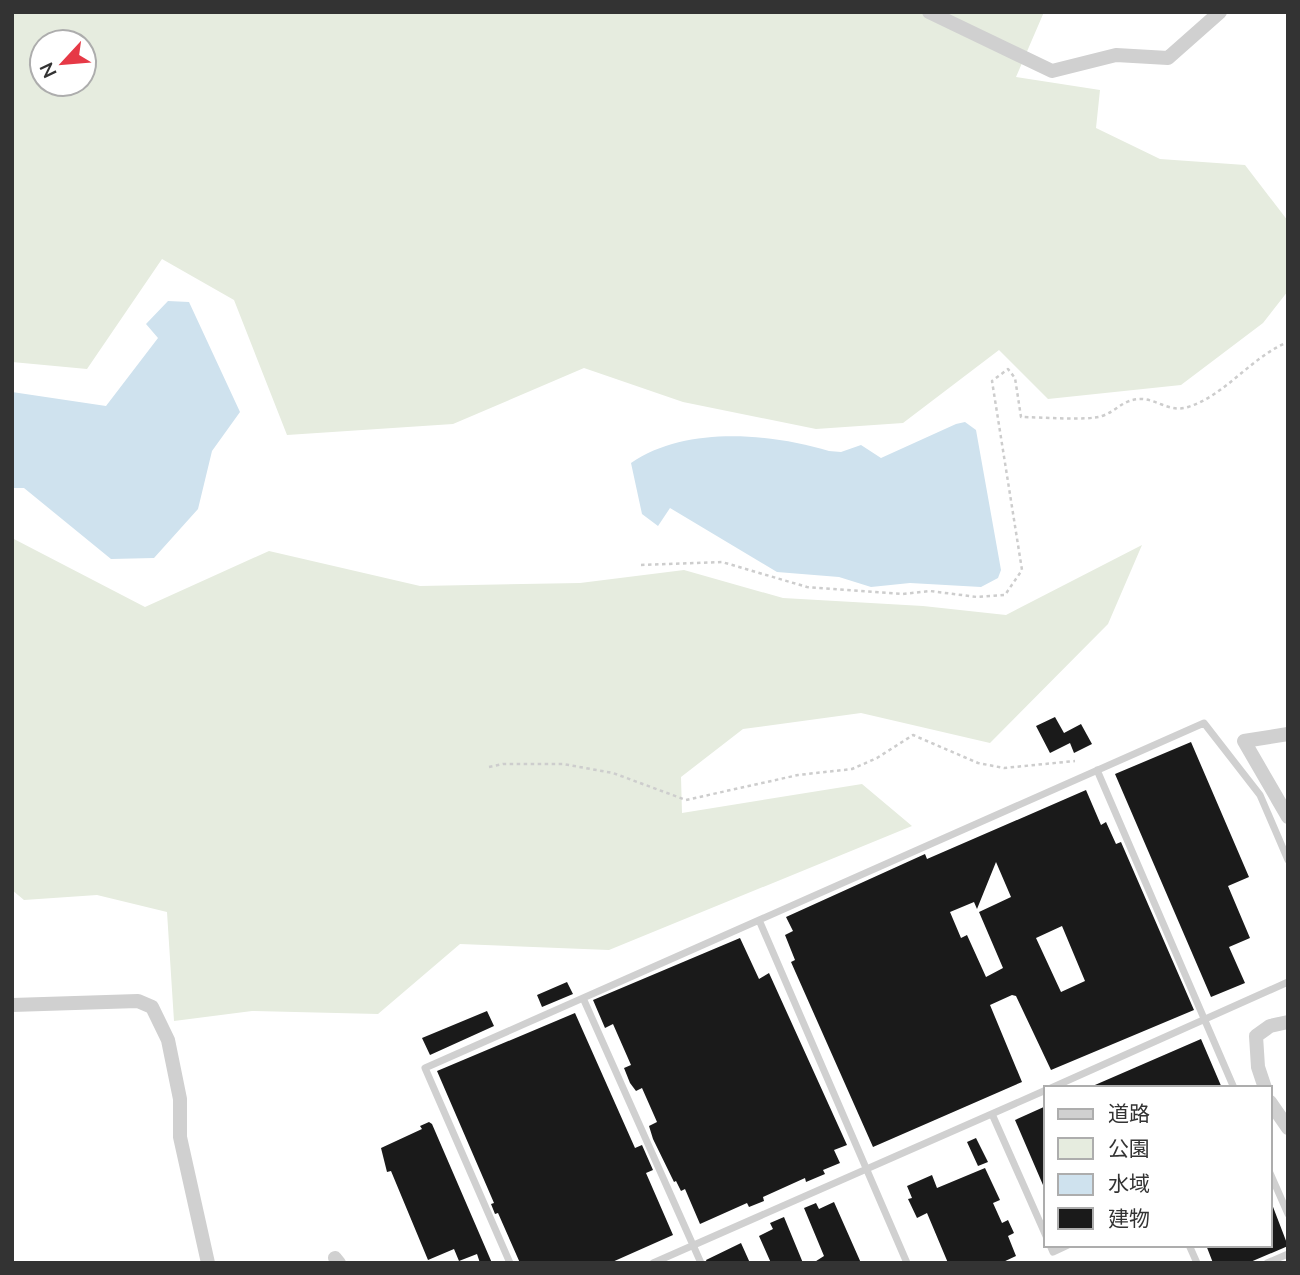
<svg xmlns="http://www.w3.org/2000/svg" width="1300" height="1275" viewBox="0 0 1300 1275" font-family="Mulish,'Noto Sans JP',sans-serif">
  <style>
    .green { fill: #e6ecdf; fill-rule: evenodd }
    .water { fill: #cfe2ee }
    .building { fill: #1a1a1a; fill-rule: evenodd }
    .lines { fill: none; stroke-linecap: round; stroke-linejoin: round }
    .path { stroke: #cdcdcd; stroke-width: 2.5; stroke-dasharray: 3.5 3.5; stroke-linecap: butt }
    .service { stroke: #d0d0d0; stroke-width: 7 }
    .minor { stroke: #d0d0d0; stroke-width: 14 }
  </style>
  <rect width="100%" height="100%" fill="#fff"/>
  <path class="green" d="M12,12H1044L1016,77L1100,90L1096,128L1160,159L1245,165L1288,221V291L1263,323L1181,385L1048,399L999,350L903,423L816,429L683,402L584,368L453,424L287,435L234,300L162,259L87,369L12,362ZM42,42H84V84H42Z
    M12,538L145,607L269,551L420,586L580,583L684,570L783,598L923,606L1006,615L1142,545L1108,624L990,743L861,713L743,729L681,777L682,813L862,784L912,826L609,950L460,944L378,1014L252,1011L174,1021L167,912L97,895L24,900L12,890Z"/>
  <path class="water" d="M168,301L189,302L240,412L212,451L198,509L154,558L111,559L24,488H12V392L106,406L158,338L146,324Z
    M965,422L976,430L1001,570L998,578L981,587L910,583L871,587L839,577L777,572L670,508L658,526L642,514L631,463C685,426 769,433 829,451L841,452L861,445L881,458L956,424Z"/>
  <path class="building" d="M1055,717L1064,733L1081,724L1092,744L1074,753L1070,743L1050,753L1036,726Z
    M1191,742L1249,877L1228,886L1250,938L1229,947L1245,983L1211,997L1115,774Z
    M1086,790L1101,825L1106,822L1116,844L1121,842L1194,1010L1051,1070L1016,996L1012,995L990,1005L1022,1082L873,1147L791,962L795,960L785,935L793,931L786,917L925,854L927,859ZM996,862L1011,897L979,912L1003,968L986,977L967,935L961,938L950,912L974,902L977,909ZM1062,926L1085,981L1061,992L1036,938Z
    M740,938L759,979L769,973L847,1145L834,1150L840,1163L823,1170L825,1174L806,1182L805,1178L763,1197L764,1201L749,1207L747,1203L700,1224L685,1189L681,1191L676,1181L674,1182L653,1139L649,1126L657,1122L642,1088L636,1091L630,1083L624,1068L631,1065L613,1024L605,1028L593,1000Z
    M567,982L573,994L542,1007L537,995Z
    M487,1011L494,1026L430,1055L422,1038Z
    M575,1013L635,1148L642,1145L653,1170L646,1173L673,1235L610,1263H520L498,1213L495,1214L491,1204L494,1203L437,1071Z
    M1201,1039L1222,1088H1088Z
    M1046,1106V1192L1015,1120Z
    M429,1122L432,1124L492,1263H480L477,1254L459,1261L454,1249L428,1260L391,1171L387,1172L381,1148L422,1129L420,1126Z
    M976,1138L988,1162L978,1166L967,1142Z
    M985,1168L1000,1200L993,1203L1002,1223L1008,1220L1014,1233L1008,1236L1016,1256L1001,1263H948L927,1213L917,1218L908,1199L912,1198L907,1186L932,1175L937,1188Z
    M1270,1199L1288,1246L1248,1263H1213L1206,1245H1270Z
    M834,1202L861,1263H813L824,1256L804,1208L816,1203L819,1209Z
    M784,1217L803,1263H771L759,1236L773,1229L770,1223Z
    M741,1243L750,1263H707L706,1260Z"/>
  <g class="lines">
    <path class="path" d="M641,565L722,562L807,587L903,594L930,591L977,597L1005,595L1022,570L992,381L1008,369L1015,378L1021,417C1039,417 1088,421 1102,416C1117,411 1123,399 1141,399C1157,399 1170,413 1188,407C1226,395 1251,357 1288,342
      M489,767L503,764H563L613,773L686,800L798,775L852,769L877,758L913,735L978,763L1004,768L1075,761"/>
    <path class="service" d="M1097,770L1234,1088
      M759,920L907,1263
      M583,998L701,1263
      M1051,1088L1288,982
      M992,1114L1046,1236
      M1270,1173L1288,1214
      M1050,1245L1053,1252L1068,1245
      M1189,1245L1197,1263
      M510,1263L425,1068L1204,723L1260,795L1288,860
      M653,1263L1046,1090
      M1267,1263L1288,1254"/>
    <path class="minor" d="M929,12L1052,71L1116,55L1168,58L1220,12
      M1288,734L1244,741L1288,817
      M12,1005L138,1001L152,1007L168,1040L180,1099V1137L208,1263
      M1265,1088L1258,1067L1256,1036L1270,1026L1288,1022
      M1270,1102L1288,1128
      M335,1258L339,1263"/>
  </g>
  <rect width="1300" height="1275" fill="none" stroke="#333333" stroke-width="28"/>
  <rect x="1044" y="1086" width="228" height="161" fill="#ffffff" stroke="#adadad" stroke-width="2"/>
  <rect x="1058" y="1109" width="35" height="10" fill="#d0d0d0" stroke="#adadad" stroke-width="2"/>
  <text x="1108" y="1121" font-size="21" fill="#333333">道路</text>
  <rect x="1058" y="1138" width="35" height="21" fill="#e6ecdf" stroke="#adadad" stroke-width="2"/>
  <text x="1108" y="1156" font-size="21" fill="#333333">公園</text>
  <rect x="1058" y="1174" width="35" height="21" fill="#cfe2ee" stroke="#adadad" stroke-width="2"/>
  <text x="1108" y="1191" font-size="21" fill="#333333">水域</text>
  <rect x="1058" y="1208" width="35" height="21" fill="#1a1a1a" stroke="#adadad" stroke-width="2"/>
  <text x="1108" y="1226" font-size="21" fill="#333333">建物</text>
  <g transform="translate(63 63) rotate(244)"><circle r="33" fill="#ffffff" stroke="#adadad" stroke-width="2"/>
  <path d="M0-5L12 26L0 18L-12 26Z" fill="#e63946"/>
  <text y="-10" font-size="19" font-weight="bold" text-anchor="middle" fill="#333333">N</text>
  </g>
</svg>
